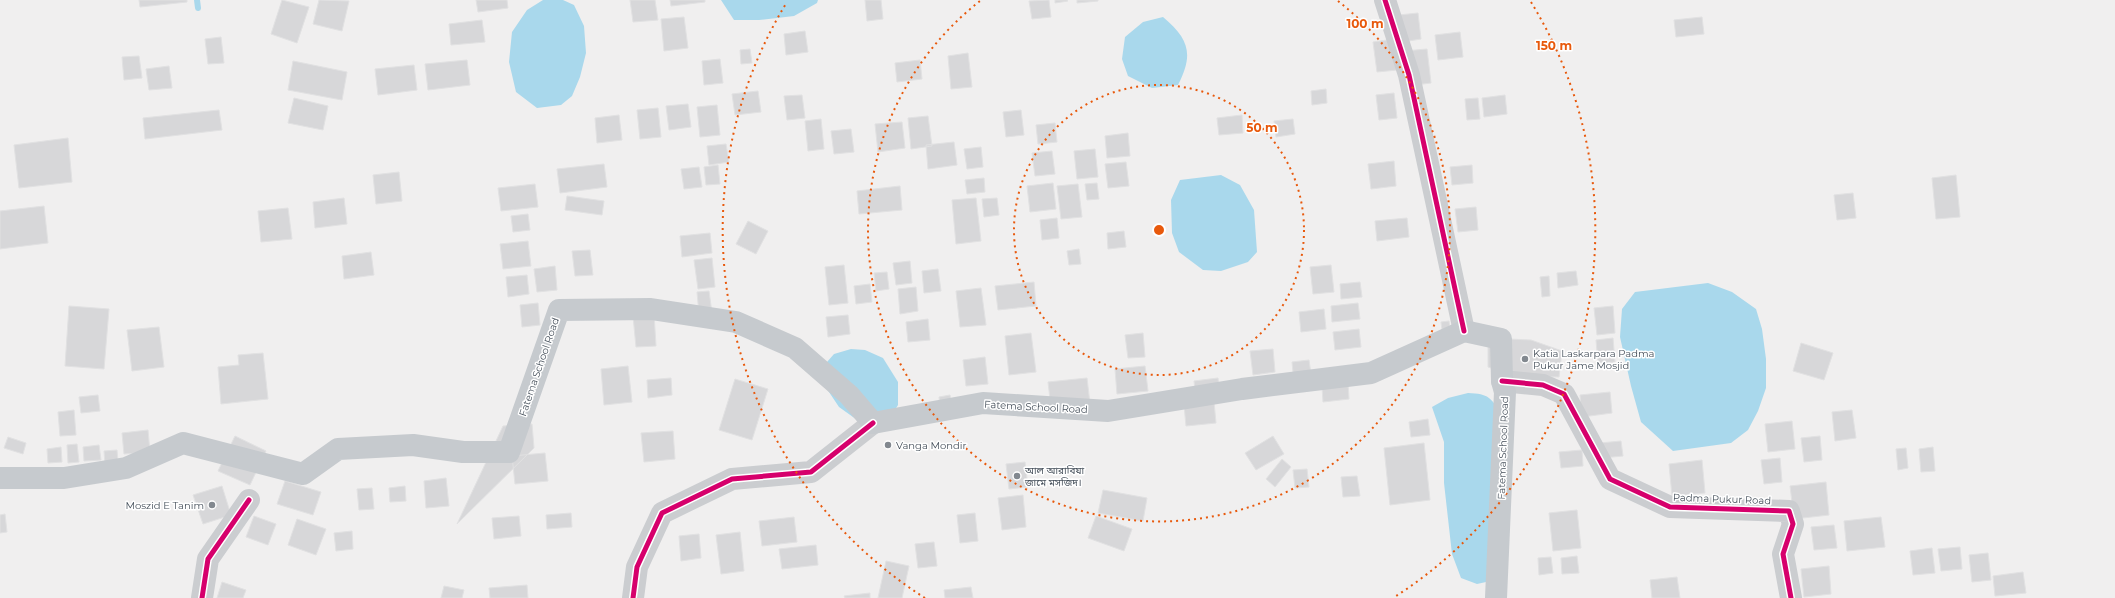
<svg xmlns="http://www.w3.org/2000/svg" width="2115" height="598" viewBox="0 0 2115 598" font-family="Montserrat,'Noto Sans Bengali',sans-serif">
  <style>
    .water { fill: #a9d8ec }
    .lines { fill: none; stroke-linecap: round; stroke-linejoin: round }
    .stream { stroke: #a9d8ec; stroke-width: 6 }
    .building { fill: #d7d7d9; stroke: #e1e1e2 }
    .minor { stroke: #cbcdd0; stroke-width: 22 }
    .major { stroke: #c6cace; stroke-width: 22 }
    .cycleway-casing { stroke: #fff; stroke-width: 8 }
    .cycleway { stroke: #d6006c; stroke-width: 5 }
    .ring { fill: none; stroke: #e8590c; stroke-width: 2; stroke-dasharray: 2 4 }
    .poi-dot { fill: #82888f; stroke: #fff; stroke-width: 1.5 }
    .labels { text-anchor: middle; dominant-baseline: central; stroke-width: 3; stroke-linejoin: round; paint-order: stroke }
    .poi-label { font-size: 10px; fill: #46505b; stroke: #fff; text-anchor: start }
    .street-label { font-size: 10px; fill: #46505b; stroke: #fff }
    .centre { fill: #e8590c; stroke: #fff; stroke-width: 2 }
    .ring-label { font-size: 12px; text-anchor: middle; font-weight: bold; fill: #e8590c; stroke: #fff; stroke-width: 3; stroke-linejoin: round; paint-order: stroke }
  </style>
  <rect width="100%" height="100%" fill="#f0efef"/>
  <path class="water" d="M543,0H563L574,5L584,26L586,53L580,77L572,96L561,105L537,108L516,92L509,62L512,32L527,10Z
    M721,0H818L817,3L794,16L759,20H734Z
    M1163,17C1189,39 1194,54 1178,85L1152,88L1128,76L1122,59L1125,37L1143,22Z
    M1221,175L1240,185L1254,210L1257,252L1248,262L1221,271L1203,270L1179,252L1172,233L1171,200L1180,180Z
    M1708,283L1732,292L1756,309L1762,329L1766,359V388L1758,411L1748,430L1731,443L1673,451L1641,422L1631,386L1620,337L1622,309L1635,292Z
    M851,349L865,350L883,358L898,382V405L890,418L860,422L839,407L825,386L827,362L834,354Z
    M1468,393C1489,394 1491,397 1501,415L1486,582L1477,584L1461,578L1452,554L1444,483V442L1432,407L1448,398Z"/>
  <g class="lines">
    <path class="stream" d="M197,0L198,8"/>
  </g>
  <path class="building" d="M139,0H187V2L140,7Z
    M282,0L309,7L297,43L271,34Z
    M319,0L349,1L342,31L313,24Z
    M476,0H507L508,8L478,12Z
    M630,0H655L658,20L633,22Z
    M670,0H705V2L671,6Z
    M865,0H881L883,19L867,21Z
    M1049,0L1051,17L1032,19L1029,1Z
    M1055,0H1067L1068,1L1055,3Z
    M1077,0H1098V1L1077,3Z
    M1418,13L1421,39L1402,42L1399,15Z
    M684,17L688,48L664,51L661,19Z
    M1702,17L1704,34L1676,37L1674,20Z
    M482,20L485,42L451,45L449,24Z
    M805,31L808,52L786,55L784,34Z
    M1460,32L1463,57L1438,60L1435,35Z
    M221,37L224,63L208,64L205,39Z
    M1394,39L1397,70L1377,72L1373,42Z
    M750,49L752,63L741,64L740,50Z
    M1427,49L1431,83L1407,86L1404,51Z
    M968,53L972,87L951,89L948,56Z
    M139,56L142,78L124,80L122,57Z
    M720,59L723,83L704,85L702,61Z
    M467,60L470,85L428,90L425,64Z
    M920,60L922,79L897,82L895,63Z
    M293,61L347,72L342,100L288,90Z
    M414,65L417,90L378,95L375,69Z
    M169,66L172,88L149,90L146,69Z
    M1326,89L1327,103L1312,105L1311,91Z
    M758,91L761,112L735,115L732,94Z
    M1394,93L1397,118L1379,120L1376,95Z
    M802,95L805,118L787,120L784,96Z
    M1505,95L1507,114L1484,117L1482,98Z
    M294,98L328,106L323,130L288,123Z
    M1478,98L1480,119L1467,120L1465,99Z
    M688,104L691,127L669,130L666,106Z
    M717,105L720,135L700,137L697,107Z
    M658,108L661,137L640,139L637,110Z
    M219,110L222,130L145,139L143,118Z
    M1021,110L1024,135L1006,137L1003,112Z
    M619,115L622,140L597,143L595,118Z
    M1242,115L1243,133L1219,135L1217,118Z
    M928,116L932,146L911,149L908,118Z
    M821,119L824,149L808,151L805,121Z
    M1293,119L1295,134L1276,137L1274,121Z
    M902,122L905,148L878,152L875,124Z
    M1055,123L1057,142L1038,144L1036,125Z
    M851,129L854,152L834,154L831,131Z
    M1128,133L1130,156L1107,158L1105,136Z
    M68,138L72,182L19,188L14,145Z
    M954,142L957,165L928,169L926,145Z
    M726,144L729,162L709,165L707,146Z
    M981,147L983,167L967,169L964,149Z
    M1095,149L1098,177L1077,179L1074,151Z
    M1052,151L1055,174L1035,176L1032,153Z
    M1394,161L1396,186L1371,189L1368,164Z
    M1126,162L1129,186L1108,188L1105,164Z
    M604,164L607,187L560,193L557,169Z
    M718,165L720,184L706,185L704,167Z
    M1472,165L1473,183L1452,185L1450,167Z
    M699,167L702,187L684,189L681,169Z
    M399,172L402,201L376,204L373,175Z
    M1956,175L1960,217L1936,219L1932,178Z
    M984,178L985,192L967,194L965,180Z
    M1053,183L1056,209L1030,212L1027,186Z
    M1097,183L1099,199L1087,200L1085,184Z
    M535,184L538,207L501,211L498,188Z
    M1078,184L1082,217L1061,219L1057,186Z
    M900,186L902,210L859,214L857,191Z
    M1853,193L1856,218L1837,220L1834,195Z
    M567,196L604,201L602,215L565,210Z
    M344,198L347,224L315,228L313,202Z
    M976,198L981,241L956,244L952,200Z
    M997,198L999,215L984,217L982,199Z
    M44,206L48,243L0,249V211Z
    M1476,207L1478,230L1458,232L1455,209Z
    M288,208L292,239L261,242L258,211Z
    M528,214L530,230L513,232L511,216Z
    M1057,218L1059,238L1042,240L1040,220Z
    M1407,218L1409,237L1377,241L1375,221Z
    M748,221L768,231L756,254L736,244Z
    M1124,231L1126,247L1108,249L1107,233Z
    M710,233L712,253L682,257L680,236Z
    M528,241L531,266L503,269L500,244Z
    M1079,249L1081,264L1069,265L1067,251Z
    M590,250L593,275L575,276L572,251Z
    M371,252L374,275L344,279L342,256Z
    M712,258L715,287L698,289L694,260Z
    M910,261L912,283L896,285L893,263Z
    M844,265L848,303L829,305L825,267Z
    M1331,265L1334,292L1313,294L1310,267Z
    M555,266L557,290L537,292L534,269Z
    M938,269L941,291L924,293L922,271Z
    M1576,271L1578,285L1558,288L1557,273Z
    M887,272L889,289L876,291L874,273Z
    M527,275L529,294L508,297L506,277Z
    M1549,276L1550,296L1542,297L1540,277Z
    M1034,282L1036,306L998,310L995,286Z
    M1360,282L1362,297L1341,299L1340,284Z
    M870,284L872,302L856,304L854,286Z
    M916,287L918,311L900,314L898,289Z
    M981,288L986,325L960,327L956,291Z
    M709,291L712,313L699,314L697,292Z
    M538,303L540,325L522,327L520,305Z
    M1358,303L1360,319L1332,322L1331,306Z
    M69,306L109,309L104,369L65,366Z
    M1613,306L1615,333L1597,335L1594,308Z
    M1324,309L1326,329L1301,332L1299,312Z
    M654,314L656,346L636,347L633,316Z
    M848,315L850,334L828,337L826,317Z
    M928,319L930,340L908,342L906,322Z
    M1449,321L1451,337L1443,338L1441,322Z
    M159,327L164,367L132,371L127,330Z
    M1359,329L1361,347L1335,350L1333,332Z
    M1031,333L1036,372L1009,375L1005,336Z
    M1143,333L1145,357L1128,358L1125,335Z
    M1488,338L1531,340L1562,351L1559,377L1516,376L1488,367Z
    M1613,338L1615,362L1598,363L1596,340Z
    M1801,343L1833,353L1824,380L1793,371Z
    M1273,349L1275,372L1253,375L1250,351Z
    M263,353L268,399L221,404L218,367L239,365L238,355Z
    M985,357L988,384L966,386L963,360Z
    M1309,360L1312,381L1294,383L1292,362Z
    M628,366L632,402L604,405L601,369Z
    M1145,366L1148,391L1117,394L1115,369Z
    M671,378L672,395L648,398L647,380Z
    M1087,378L1091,412L1052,416L1048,382Z
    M1218,378L1220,397L1196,399L1194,381Z
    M735,379L768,389L752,440L719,430Z
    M1348,383L1349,399L1323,402L1322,386Z
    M1610,392L1612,413L1582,417L1580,395Z
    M98,395L100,411L81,413L79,397Z
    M950,395L953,413L941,414L939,397Z
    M1214,402L1216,423L1186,426L1184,405Z
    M74,410L76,435L60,436L58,412Z
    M1852,410L1856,438L1835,441L1832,412Z
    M1428,419L1430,435L1411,437L1409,422Z
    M1792,421L1795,449L1768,452L1765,424Z
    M532,424L534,448L457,524L503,426Z
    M148,430L150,452L124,454L122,433Z
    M673,431L675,459L644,462L641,433Z
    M235,436L266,451L250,485L218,471Z
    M1273,436L1284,454L1256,470L1245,453Z
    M1820,436L1822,460L1804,462L1801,438Z
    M8,437L26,443L23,454L4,448Z
    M1621,441L1623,456L1602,458L1600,443Z
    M1424,443L1430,500L1390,505L1384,448Z
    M77,444L79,462L68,463L67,445Z
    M99,445L101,460L84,461L83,447Z
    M61,447L62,462L48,463L47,449Z
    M1933,447L1935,471L1921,472L1919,449Z
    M1906,448L1908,468L1898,470L1896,449Z
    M117,450L118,462L105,464L104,451Z
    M1582,450L1583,466L1561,468L1559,452Z
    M545,453L548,481L515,484L512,456Z
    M1780,458L1782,482L1764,484L1761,460Z
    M1282,459L1291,467L1275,487L1266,479Z
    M1702,460L1705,493L1672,496L1669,464Z
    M1025,462L1028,487L1009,489L1006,464Z
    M1307,469L1309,487L1295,488L1293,470Z
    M1357,476L1360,496L1343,497L1341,477Z
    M446,478L449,506L426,508L424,481Z
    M285,481L321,492L313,515L277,504Z
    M1826,482L1829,515L1794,519L1790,486Z
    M222,486L231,515L203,524L193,495Z
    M405,486L406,501L390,502L389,488Z
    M372,488L374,509L359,510L357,489Z
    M1103,490L1147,498L1143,521L1098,513Z
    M1023,495L1026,527L1002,530L998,498Z
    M1577,510L1581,548L1553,551L1549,513Z
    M571,513L572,527L547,529L546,515Z
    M975,513L978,541L960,543L957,515Z
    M5,514L7,532L0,533V515Z
    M254,516L276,524L268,545L246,537Z
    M519,516L521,536L494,539L492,518Z
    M1096,516L1132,529L1124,551L1088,538Z
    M794,517L797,542L762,546L759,521Z
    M1881,517L1885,547L1847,551L1844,521Z
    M297,519L326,529L316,555L288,545Z
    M1834,525L1837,548L1814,550L1811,527Z
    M352,531L353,549L336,551L334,533Z
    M740,532L744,571L721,574L716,535Z
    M699,534L701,558L681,561L679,536Z
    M934,542L937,566L918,568L915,544Z
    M816,545L818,565L782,569L779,549Z
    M1960,547L1962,569L1941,571L1938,549Z
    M1932,548L1935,573L1913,575L1910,551Z
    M1988,553L1991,580L1972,582L1969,555Z
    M1577,556L1579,573L1562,574L1561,558Z
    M1551,557L1553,573L1539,575L1538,558Z
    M886,561L909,566L902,598H878Z
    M1829,566L1831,594L1804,597L1801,569Z
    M2023,572L2026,593L1995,596L1993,576Z
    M1677,577L1680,598H1652L1650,580Z
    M222,582L246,590L243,598H217Z
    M527,585L528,598H490L489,588Z
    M444,586L464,590L462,598H441Z
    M971,587L973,598H945L944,590Z
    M870,593V598H845L844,596Z"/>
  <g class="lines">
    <path class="minor" d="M1385,0L1409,75L1464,331
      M1502,381L1543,385L1564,394L1610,479L1670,507L1789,511L1793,524L1783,554L1791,598
      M202,598L208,559L249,500
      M633,598L637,567L662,513L732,479L811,472L873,423"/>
    <path class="major" d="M0,478H64L126,468L183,443L303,474L338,449L413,445L463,452H509L559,310L651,309L736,322L795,348L849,395L873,423L983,403L1108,411L1242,389L1371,373L1464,331L1501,339L1502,381L1505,392L1496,598"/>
    <defs>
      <path id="cycleway" d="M1385,0L1409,75L1464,331
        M1502,381L1543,385L1564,394L1610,479L1670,507L1789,511L1793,524L1783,554L1791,598
        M202,598L208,559L249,500
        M633,598L637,567L662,513L732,479L811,472L873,423"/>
    </defs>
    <use href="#cycleway" class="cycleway-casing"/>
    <use href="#cycleway" class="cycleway"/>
  </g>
  <g class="ring">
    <circle cx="1159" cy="230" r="145"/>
    <path d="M1338 1A291 291 0 1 1 980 1"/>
    <path d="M925 598A436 436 0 0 1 787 2M1531 2A436 436 0 0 1 1393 598"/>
  </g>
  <g class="poi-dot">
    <circle cx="1525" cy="359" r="4"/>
    <circle cx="888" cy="445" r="4"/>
    <circle cx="1017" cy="476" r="4"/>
    <circle cx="212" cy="505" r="4"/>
  </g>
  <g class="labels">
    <g class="poi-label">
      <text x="1533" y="353">Katia Laskarpara Padma<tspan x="1533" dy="12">Pukur Jame Mosjid</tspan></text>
      <text x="896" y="445">Vanga Mondir</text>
      <text x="1025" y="470">আল আরাবিয়া<tspan x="1025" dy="12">জামে মসজিদ।</tspan></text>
      <text x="204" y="505" text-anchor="end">Moszid E Tanim</text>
    </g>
    <g class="street-label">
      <text transform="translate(539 367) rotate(-71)">Fatema School Road</text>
      <text transform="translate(1036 407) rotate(3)">Fatema School Road</text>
      <text transform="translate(1503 448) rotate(-88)">Fatema School Road</text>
      <text transform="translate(1722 499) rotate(2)">Padma Pukur Road</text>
    </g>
  </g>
  <circle cx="1159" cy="230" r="6" class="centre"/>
  <g class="ring-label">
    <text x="1365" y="28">100 m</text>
    <text x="1554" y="50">150 m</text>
    <text x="1262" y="132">50 m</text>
  </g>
</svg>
